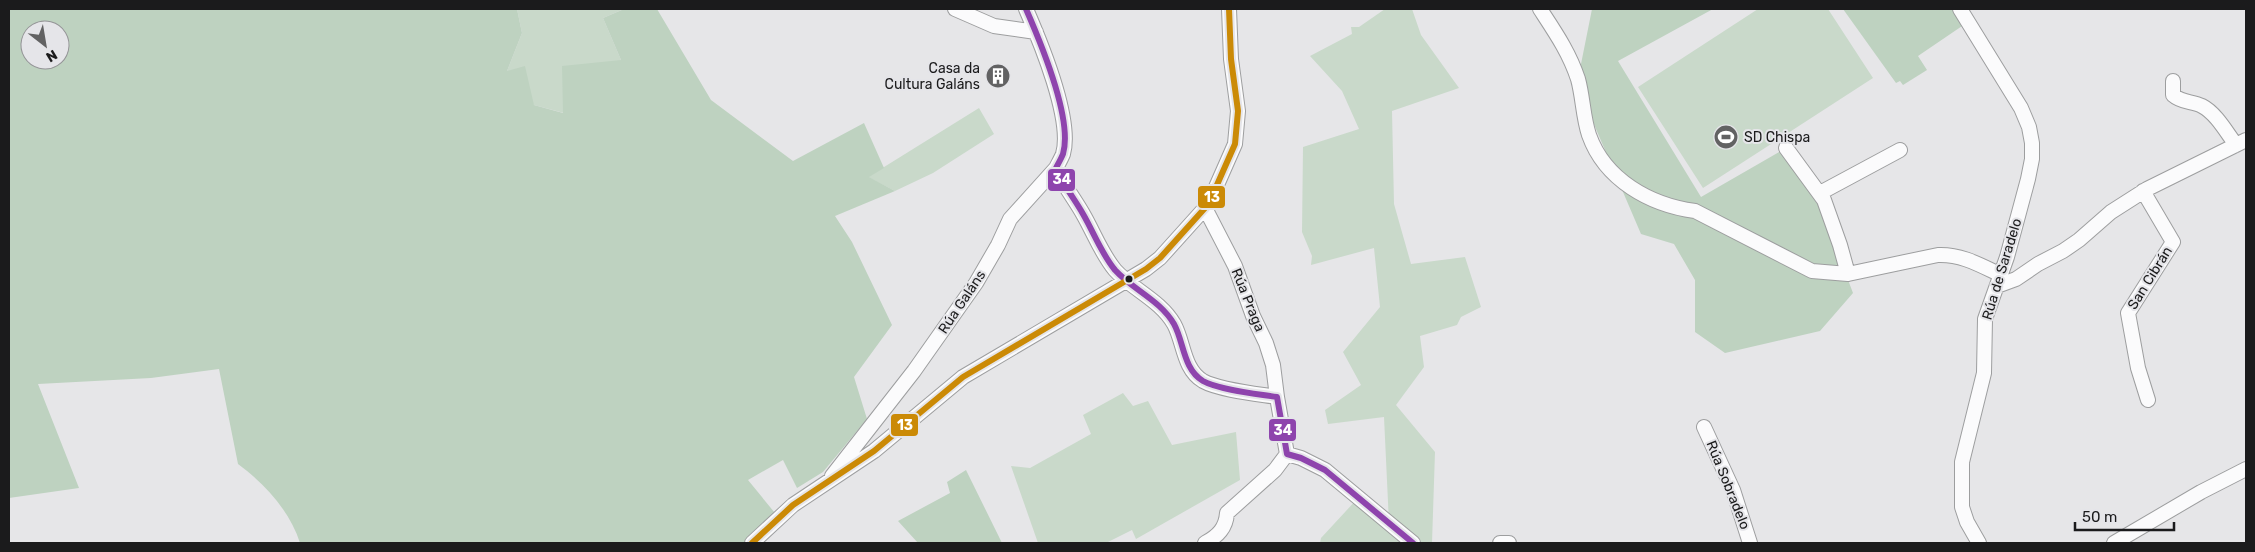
<svg xmlns="http://www.w3.org/2000/svg" width="2255" height="552" viewBox="0 0 2255 552" font-family="Rubik,sans-serif">
  <style>
    .green { fill: #c9d9ca }
    .forest { fill: #bed2c0; fill-rule: evenodd }
    .lines { fill: none; stroke-linecap: round; stroke-linejoin: round }
    .minor-casing { stroke: #9d9e9f; stroke-width: 16 }
    .minor { stroke: #fbfbfc; stroke-width: 14 }
    .bus-1-casing { stroke: #e5e5e9; stroke-width: 10 }
    .bus-2-casing { stroke: #e5e5e9; stroke-width: 10 }
    .bus-1 { stroke: #8e44ad; stroke-width: 6 }
    .bus-2 { stroke: #cb8a06; stroke-width: 6 }
    .bus-dot { fill: #1b1b1c; stroke: #e5e5e9; stroke-width: 2 }
    .labels { text-anchor: middle; dominant-baseline: central; stroke-width: 4; stroke-linejoin: round; paint-order: stroke }
    .poi-label { font-size: 14px; fill: #1b1b1c; stroke: #e5e5e9; text-anchor: end }
    .street-label { font-size: 14px; fill: #1b1b1c; stroke: #e5e5e9 }
    .line-badge { stroke: #e5e5e9; stroke-width: 2 }
    .badge-label { font-size: 14px; text-anchor: middle; font-weight: bold; fill: #fff }
  </style>
  <rect width="100%" height="100%" fill="#e6e6e8"/>
  <path class="green" d="M517,9H624L603,18L621,60L564,113L534,105L507,71L522,33Z
    M1385,9H1412L1421,35L1459,88L1392,111L1394,204L1411,264L1465,257L1481,307L1461,317L1457,325L1420,336L1424,367L1396,405L1435,452L1432,543H1320L1321,538L1358,498L1389,523L1384,417L1328,424L1325,410L1361,385L1343,352L1380,307L1374,248L1311,265L1312,256L1302,232L1303,147L1359,129L1342,91L1310,56L1352,34L1351,27H1359Z
    M1758,9H1828L1873,78L1703,188L1638,87Z
    M979,108L994,134L933,173L895,191L868,177Z
    M1123,393L1133,406L1148,401L1172,445L1236,432L1240,480L1136,539L1132,530L1106,543H1038L1011,466L1030,468L1091,434L1083,415Z"/>
  <path class="forest" d="M9,9H517L522,33L507,71L525,66L534,105L563,113L562,66L621,60L603,18L624,9H657L711,100L793,161L864,123L884,168L869,177L895,191L835,216L852,242L892,325L854,377L867,419L823,472L797,488L783,460L748,480L779,518L752,543H300C290,511 264,483 238,464L219,369L151,378L38,384L79,488L9,498ZM30,30H60V60H30Z
    M1592,9H1713L1618,61L1701,197L1786,148L1808,175L1853,293L1820,331L1725,353L1695,332V280L1674,244L1641,234L1581,94L1578,79Z
    M1843,9H1961L1968,22L1918,56L1927,70L1903,85L1900,81L1896,83Z
    M966,470L1002,543H918L898,521L950,493L947,482Z"/>
  <g class="lines">
    <defs>
      <path id="minor" d="M955,9L994,26L1036,32
        M1026,9C1040,41 1073,120 1063,154C1061,159 1058,164 1056,168C1063,185 1074,198 1083,214C1094,233 1101,253 1115,270C1133,290 1160,300 1174,324C1184,342 1183,369 1203,381C1219,390 1258,394 1277,397L1287,454L1301,458L1325,470L1413,543
        M1540,9C1555,32 1569,52 1578,79C1583,97 1583,117 1589,135C1605,180 1650,205 1695,211L1812,271L1848,274L1938,255C1961,254 1980,265 2001,275
        M1960,9L2021,108L2029,127L2032,143V159L2028,179L2007,257L1985,319L1984,373L1962,462V507L1967,522L1979,543
        M2173,81V95C2182,103 2192,101 2202,106C2216,113 2227,133 2236,145
        M1786,148L1824,200L1840,245L1848,274
        M2143,191L2173,242L2128,313L2138,368L2148,400
        M1820,193L1900,150
        M1205,208L1235,266L1253,316L1266,343L1273,365L1277,397
        M1997,286L2016,279L2038,264L2063,251L2079,240L2111,212L2147,189L2246,140
        M1704,427L1733,490L1750,543
        M832,476L914,371L976,283L998,245L1010,219L1056,168
        M752,543L793,505L874,451L963,377L1146,269L1160,258L1205,208L1209,203L1235,144L1238,111L1231,59L1229,9
        M1205,543C1218,536 1226,528 1227,513L1275,470L1287,454
        M1500,543H1509
        M2114,543L2201,492L2246,469"/>
    </defs>
    <use href="#minor" class="minor-casing"/>
    <use href="#minor" class="minor"/>
    <defs>
      <path id="bus-1" d="M1026,9C1040,41 1073,120 1063,154C1061,159 1058,164 1056,168C1063,185 1074,198 1083,214C1094,233 1101,253 1115,270C1133,290 1160,300 1174,324C1184,342 1183,369 1203,381C1219,390 1258,394 1277,397L1287,454L1301,458L1325,470L1413,543"/>
      <path id="bus-2" d="M752,543L793,505L874,451L963,377L1146,269L1160,258L1205,208L1209,203L1235,144L1238,111L1231,59L1229,9"/>
    </defs>
    <use href="#bus-1" class="bus-1-casing"/>
    <use href="#bus-2" class="bus-2-casing"/>
    <use href="#bus-1" class="bus-1"/>
    <use href="#bus-2" class="bus-2"/>
  </g>
  <defs>
    <symbol id="building-disc" viewBox="-11 -11 22 22"><circle r="9.5" fill="#626263" stroke="#e5e5e9"/><path d="M-4-6H4V6H1V3H-1V6H-4ZM-2.5-4.3h1.7v1.8h-1.7ZM.8-4.3h1.7v1.8H.8ZM-2.5-1h1.7V.8h-1.7ZM.8-1h1.7V.8H.8Z" fill="#fff"/></symbol>
    <symbol id="stadium-disc" viewBox="-11 -11 22 22"><circle r="9.5" fill="#626263" stroke="#e5e5e9"/><path d="M0-5a6.5 5 0 1 0 0 10a6.5 5 0 1 0 0-10ZM-3.5-1.8h7v3.6h-7Z" fill="#fff"/></symbol>
  </defs>
  <g fill-rule="evenodd">
    <use href="#building-disc" x="984" y="62" width="28" height="28"/>
    <use href="#stadium-disc" x="1712" y="123" width="28" height="28"/>
  </g>
  <circle class="bus-dot" cx="1129" cy="279" r="4.5"/>
  <g class="labels">
    <g class="poi-label">
      <text x="980" y="68">Casa da<tspan x="980" dy="16">Cultura Galáns</tspan></text>
      <text x="1744" y="137" text-anchor="start">SD Chispa</text>
    </g>
    <g class="street-label">
      <text transform="translate(2002 269) rotate(-73)">Rúa de Saradelo</text>
      <text transform="translate(2150 278) rotate(-58)">San Cibrán</text>
      <text transform="translate(1248 300) rotate(68)">Rúa Praga</text>
      <text transform="translate(962 302) rotate(-56)">Rúa Galáns</text>
      <text transform="translate(1728 485) rotate(68)">Rúa Sobradelo</text>
    </g>
  </g>
  <g class="line-badge">
    <rect x="1047" y="168" width="29" height="24" rx="5" fill="#8e44ad"/>
    <rect x="1197" y="185" width="29" height="24" rx="5" fill="#cb8a06"/>
    <rect x="890" y="413" width="29" height="24" rx="5" fill="#cb8a06"/>
    <rect x="1268" y="418" width="29" height="24" rx="5" fill="#8e44ad"/>
  </g>
  <g class="badge-label">
    <text x="1062" y="184">34</text>
    <text x="1212" y="202">13</text>
    <text x="905" y="430">13</text>
    <text x="1283" y="435">34</text>
  </g>
  <rect width="2255" height="552" fill="none" stroke="#1b1b1c" stroke-width="20"/>
  <g transform="translate(45 45) rotate(149)"><circle r="24" fill="#e5e5e9" stroke="#949497"/>
  <path d="M0-4L9 19L0 12L-9 19Z" fill="#626263"/>
  <text y="-8" font-size="14" font-weight="bold" text-anchor="middle" fill="#1b1b1c">N</text>
  </g>
  <path d="M2075 522v8h99v-8" fill="none" stroke="#1b1b1c" stroke-width="2.5"/>
  <text x="2082" y="522" font-size="15" fill="#1b1b1c" stroke="#e5e5e9" stroke-width="4" paint-order="stroke">50 m</text>
</svg>
